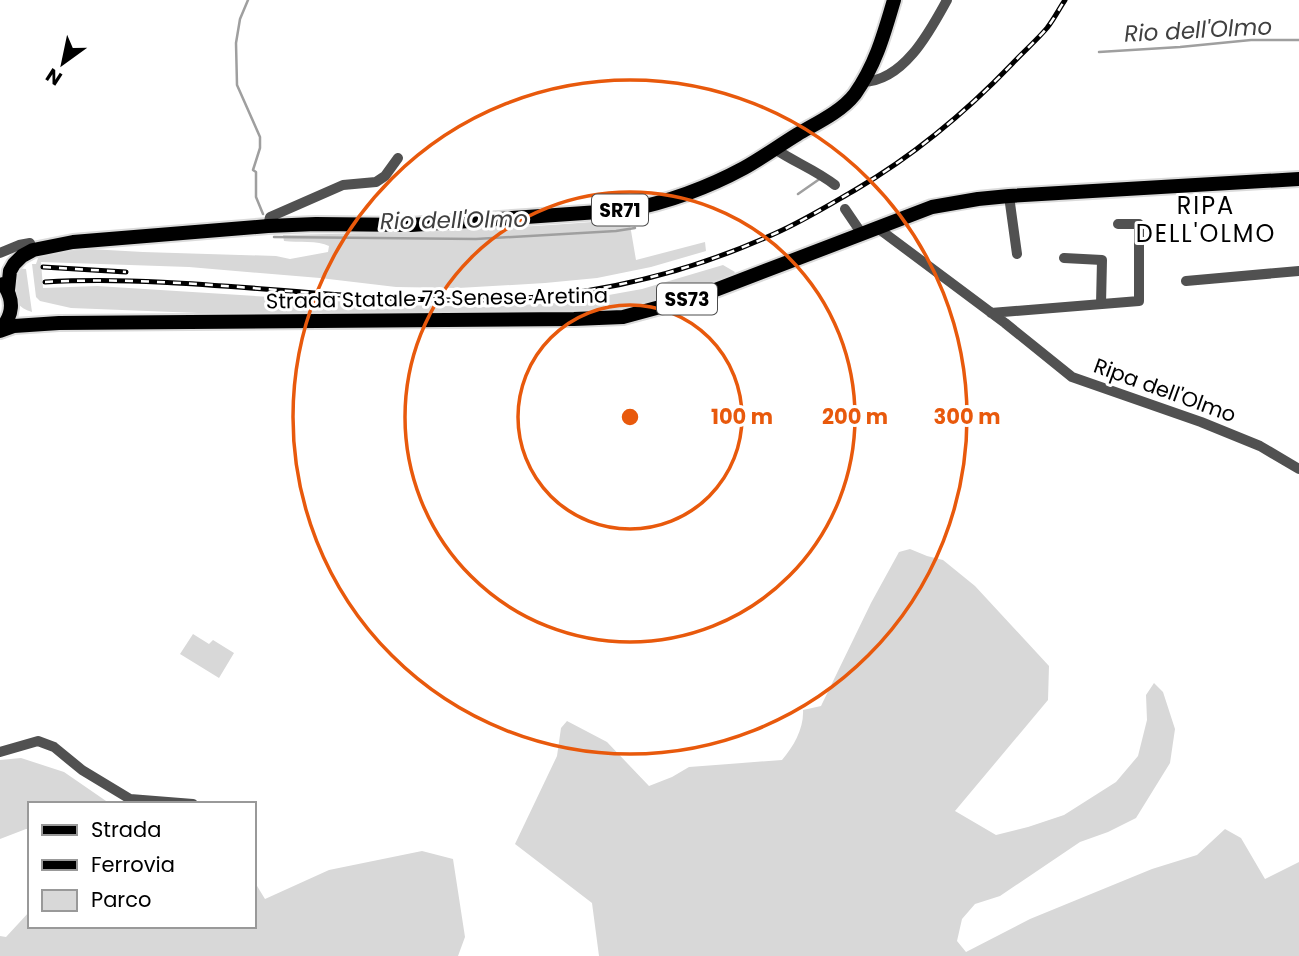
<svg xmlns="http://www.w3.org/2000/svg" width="1299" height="956" viewBox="0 0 1299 956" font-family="Poppins,sans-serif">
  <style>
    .green { fill: #d8d8d8 }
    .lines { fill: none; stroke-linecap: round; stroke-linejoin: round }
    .stream { stroke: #9f9f9f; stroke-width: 2.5 }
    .major-casing { stroke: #dbdbdb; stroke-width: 18 }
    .minor { stroke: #515151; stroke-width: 10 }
    .major { stroke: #000; stroke-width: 14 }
    .rail-casing { stroke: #000; stroke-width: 5 }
    .rail { stroke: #fff; stroke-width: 2.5; stroke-dasharray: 8; stroke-linecap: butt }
    .ring { fill: none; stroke: #e8590c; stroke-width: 3.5 }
    .labels { text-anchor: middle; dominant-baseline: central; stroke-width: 6; stroke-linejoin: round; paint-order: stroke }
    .shield { fill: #fff; stroke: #4c4c4c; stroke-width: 2 }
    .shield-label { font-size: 19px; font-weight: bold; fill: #000 }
    .street-label { font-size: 21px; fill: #000; stroke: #fff }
    .water-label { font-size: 23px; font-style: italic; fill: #404040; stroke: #fff }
    .quarter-label { font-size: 24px; letter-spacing: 2px; fill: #000; stroke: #fff }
    .centre { fill: #e8590c; stroke: #fff; stroke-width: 3.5 }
    .ring-label { font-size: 21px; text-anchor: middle; font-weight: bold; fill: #e8590c; stroke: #fff; stroke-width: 6; stroke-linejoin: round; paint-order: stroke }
  </style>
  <rect width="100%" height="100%" fill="#fff"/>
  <path class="green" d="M629,219L636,260L705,242L706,251L651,267L597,278L545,283L458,288L396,287L320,278L189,267L41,262L43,288L97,286L397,305L487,307L570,302L642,289L723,265L735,272L730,279L694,291L640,306L589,313L272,316L71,308L40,301L36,297L32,264H36L39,255L72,248L143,252L276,256L290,259L328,252L329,246C318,240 298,243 284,241L283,235C399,233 514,229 629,219Z
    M17,268L26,269L32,312C8,305 14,287 17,268Z
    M910,549L927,556L943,560L975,586L1049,666L1048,700L955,811L996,835L1028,827L1064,815L1116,782L1138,756L1147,720L1146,695L1154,683L1163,692L1175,729L1170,763L1136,818L1108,832L1080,842L1000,896L975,904L962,919L957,941L966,952L1030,919L1152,869L1197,855L1225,829L1241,838L1265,879L1299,862V956H599L592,903L515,844L557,756L561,728L567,721L607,742L649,786L672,777L689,767L782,760C794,746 804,728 803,710L821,706L871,603L899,552Z
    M193,634L209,644L213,640L234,653L219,678L180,654Z
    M21,758L64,772L109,803L114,804H30V829H26L0,839V760Z
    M422,851L453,859L465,937L458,956H0V936L6,937L30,911V926H254V881L265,899L329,870Z"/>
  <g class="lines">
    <path class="stream" d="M248,0L240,19L236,43L237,85L260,137V148L253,170L256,172V197L263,214
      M1099,52L1180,47L1251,40H1299
      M798,194L821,178
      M274,237L476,239L616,231L635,228"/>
    <defs>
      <path id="major" d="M8,290L10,271L14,264L22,256L33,250L73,242L268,226L316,224L411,225L628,210C668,202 707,188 744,168C762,158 780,145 798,134C817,123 841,112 855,94C876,64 884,34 894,0
        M0,330C13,316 15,300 3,284
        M0,331L14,326L59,323L574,319L623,317L697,297L932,207L978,199L1009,196L1299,179"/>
    </defs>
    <use href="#major" class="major-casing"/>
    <path class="minor" d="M863,82C904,81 930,31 947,0
      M775,149C794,162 816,170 835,185
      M1009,196L1017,254
      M845,209L862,234
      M268,226L270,217L343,185L376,182L385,176L398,158
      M879,229L1005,323L1072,377L1201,422L1260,446L1299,469
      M0,253L19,245L30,243
      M1064,258L1102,260L1101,304
      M1186,281L1299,271
      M991,313L1139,301V224H1118
      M0,752L38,741L54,747L82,770L130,799L193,804"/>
    <use href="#major" class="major"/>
    <defs>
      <path id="rail" d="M43,267L126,272
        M45,282C189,274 333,302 477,300C580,299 682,276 776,233C803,221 829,205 855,190C913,156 965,113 1012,64C1023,52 1036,41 1047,28C1054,19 1059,9 1065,0"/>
    </defs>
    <use href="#rail" class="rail-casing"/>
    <use href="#rail" class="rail"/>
  </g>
  <g class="ring">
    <circle cx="630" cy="417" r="112"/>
    <circle cx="630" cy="417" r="225"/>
    <circle cx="630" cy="417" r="337"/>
  </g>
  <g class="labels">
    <g class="shield">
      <rect x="592" y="194.5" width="56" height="31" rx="5"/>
      <rect x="657" y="283.5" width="60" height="31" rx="5"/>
    </g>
    <g class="shield-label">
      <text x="620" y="210">SR71</text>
      <text x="687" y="299">SS73</text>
    </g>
    <g class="street-label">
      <text transform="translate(437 298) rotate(-1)">Strada Statale 73 Senese Aretina</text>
      <text transform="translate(1165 390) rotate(20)">Ripa dell'Olmo</text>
    </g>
    <g class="water-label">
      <text transform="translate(1198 30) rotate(-3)">Rio dell'Olmo</text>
      <text transform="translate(454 220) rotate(-1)">Rio dell'Olmo</text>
    </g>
    <g class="quarter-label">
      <text x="1206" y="205">RIPA<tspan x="1206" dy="28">DELL'OLMO</tspan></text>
    </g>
  </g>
  <circle cx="630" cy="417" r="10" class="centre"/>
  <g class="ring-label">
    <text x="742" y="424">100 m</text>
    <text x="855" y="424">200 m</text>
    <text x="967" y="424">300 m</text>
  </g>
  <rect x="28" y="802" width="228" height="126" fill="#ffffff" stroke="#999999" stroke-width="2"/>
  <rect x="42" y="825" width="35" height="10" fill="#000000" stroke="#999999" stroke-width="2"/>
  <text x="91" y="837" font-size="21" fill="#000000">Strada</text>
  <rect x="42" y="860" width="35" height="10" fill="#000000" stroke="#999999" stroke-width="2"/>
  <text x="91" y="872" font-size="21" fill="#000000">Ferrovia</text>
  <rect x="42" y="890" width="35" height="21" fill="#d8d8d8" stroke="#999999" stroke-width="2"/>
  <text x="91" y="907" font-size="21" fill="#000000">Parco</text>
  <g transform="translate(63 63) rotate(213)" stroke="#ffffff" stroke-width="5" paint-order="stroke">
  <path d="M0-5L12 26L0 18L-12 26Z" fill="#000000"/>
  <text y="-10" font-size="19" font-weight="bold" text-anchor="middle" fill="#000000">N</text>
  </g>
</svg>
